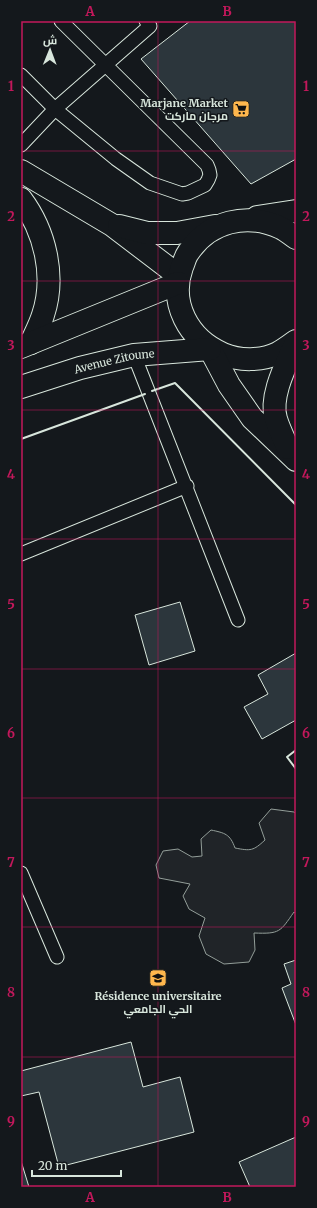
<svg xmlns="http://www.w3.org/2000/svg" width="317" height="1208" viewBox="0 0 317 1208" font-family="Merriweather,Cairo,serif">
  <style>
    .green { fill: #202428; stroke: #939e99 }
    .building { fill: #2c363c; stroke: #d8e6dc }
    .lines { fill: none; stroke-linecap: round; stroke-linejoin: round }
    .lane-casing { stroke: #d8e6dc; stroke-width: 15 }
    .secondary-casing { stroke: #d8e6dc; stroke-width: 24 }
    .lane { stroke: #14181c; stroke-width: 13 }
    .secondary { stroke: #14181c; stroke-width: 22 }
    .wall { stroke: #d8e6dc; stroke-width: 2 }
    .grid { fill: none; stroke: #c2185b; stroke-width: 1; stroke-opacity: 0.55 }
    .labels { text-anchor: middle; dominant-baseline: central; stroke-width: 3; stroke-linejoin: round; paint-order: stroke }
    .poi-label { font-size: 11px; font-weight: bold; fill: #d8e6dc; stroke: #14181c; text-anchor: end }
    .street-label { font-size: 11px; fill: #d8e6dc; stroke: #14181c }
    .neatline { fill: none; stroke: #c2185b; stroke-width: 1.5 }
    .grid-label { font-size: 13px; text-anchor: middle; font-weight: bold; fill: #c2185b }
  </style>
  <rect width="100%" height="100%" fill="#14181c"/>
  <path class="green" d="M271,809L294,812L296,814V914L294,912C280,932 280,934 254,933L255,950L249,962L224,964L206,954L199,936L205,918L189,909L183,896L190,884L159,878L156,865L163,851L178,849L192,857L202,856L201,839L211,830C225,833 230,834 235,848C251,851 253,851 265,840L259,823Z"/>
  <path class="building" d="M190,21H296V159L251,184L141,59Z
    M180,602L195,651L149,665L135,615Z
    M296,653V720L262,739L244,707L268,694L258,675Z
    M296,960V1025L282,988L291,984L284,964Z
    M131,1042L143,1087L180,1077L194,1132L59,1167L39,1092L21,1096V1071Z
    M296,1137V1187H250L239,1162Z
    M21,1161L29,1187H21Z"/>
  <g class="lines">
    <defs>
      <path id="lane" d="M21,75L55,109L116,159L150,183L182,194L188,193L205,185L208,180L210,175L209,170L207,165L61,21
        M21,145L55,109L150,26L146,21
        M134,355L238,620
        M21,554L187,486
        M21,873L57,957"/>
      <g id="secondary">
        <path d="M21,171L112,225L179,276"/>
        <path d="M21,199C45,231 56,276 43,315C40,325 35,334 31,343"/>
        <path d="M257,217L296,211"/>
        <path d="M119,226L147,233H177L215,226"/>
        <path d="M296,238C291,235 286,230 281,228C247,212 209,221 188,253C185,257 184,263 182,267C169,303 188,339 223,354C239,361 262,361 278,353C285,349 290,345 296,341"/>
        <path d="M21,347L178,283"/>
        <path d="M210,349L229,385L252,418L296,460"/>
        <path id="s1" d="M21,387L80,368L134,355L210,349"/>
        <path d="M288,448C284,439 279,429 276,419C269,396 287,363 296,342"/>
      </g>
    </defs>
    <use href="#lane" class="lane-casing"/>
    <use href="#secondary" class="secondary-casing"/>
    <use href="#lane" class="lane"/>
    <use href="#secondary" class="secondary"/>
    <path class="wall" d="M152,391L175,383L296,505
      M21,439L145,394
      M296,750L287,757L296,769"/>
  </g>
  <path class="grid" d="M158,21V1187M21,151H296M21,281H296M21,410H296M21,539H296M21,669H296M21,798H296M21,927H296M21,1057H296"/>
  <defs>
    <symbol id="supermarket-square" viewBox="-11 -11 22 22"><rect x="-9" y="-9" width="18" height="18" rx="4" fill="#ffb74d" stroke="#14181c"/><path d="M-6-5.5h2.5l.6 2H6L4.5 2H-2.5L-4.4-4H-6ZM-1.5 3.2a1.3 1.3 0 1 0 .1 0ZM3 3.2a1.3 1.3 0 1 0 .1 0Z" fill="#111"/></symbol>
    <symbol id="university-square" viewBox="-11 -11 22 22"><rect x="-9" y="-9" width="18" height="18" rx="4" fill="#ffb74d" stroke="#14181c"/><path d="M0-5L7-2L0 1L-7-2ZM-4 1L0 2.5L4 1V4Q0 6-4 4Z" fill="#111"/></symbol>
  </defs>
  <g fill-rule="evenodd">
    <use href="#supermarket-square" x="231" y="99" width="20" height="20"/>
    <use href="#university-square" x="148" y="968" width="20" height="20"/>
  </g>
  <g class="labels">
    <g class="poi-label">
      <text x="228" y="103">Marjane Market<tspan x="228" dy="13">مرجان ماركت</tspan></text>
      <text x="158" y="996" text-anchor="middle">Résidence universitaire<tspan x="158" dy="13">الحي الجامعي</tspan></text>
    </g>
    <g class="street-label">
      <text stroke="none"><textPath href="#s1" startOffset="97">Avenue Zitoune</textPath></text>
    </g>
  </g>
  <rect width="317" height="1208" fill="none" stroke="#14181c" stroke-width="44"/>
  <g transform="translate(50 50) rotate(1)" stroke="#14181c" stroke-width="3" paint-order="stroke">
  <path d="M0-3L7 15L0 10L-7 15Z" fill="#d8e6dc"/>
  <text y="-6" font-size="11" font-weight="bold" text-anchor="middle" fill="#d8e6dc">ش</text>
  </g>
  <path d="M32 1170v6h89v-6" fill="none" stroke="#d8e6dc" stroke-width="2"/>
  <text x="38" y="1170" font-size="12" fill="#d8e6dc" stroke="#14181c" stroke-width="3" paint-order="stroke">20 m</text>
  <rect x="22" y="22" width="273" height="1164" class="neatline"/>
  <g class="grid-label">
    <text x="90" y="16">A</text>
    <text x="227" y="16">B</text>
    <text x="11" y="91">1</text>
    <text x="306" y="91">1</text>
    <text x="11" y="221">2</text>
    <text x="306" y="221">2</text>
    <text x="11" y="350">3</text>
    <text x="306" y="350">3</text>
    <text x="11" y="479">4</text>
    <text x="306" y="479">4</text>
    <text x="11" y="609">5</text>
    <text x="306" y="609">5</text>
    <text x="11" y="738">6</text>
    <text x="306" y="738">6</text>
    <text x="11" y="867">7</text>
    <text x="306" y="867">7</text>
    <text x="11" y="997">8</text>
    <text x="306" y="997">8</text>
    <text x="11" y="1126">9</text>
    <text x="306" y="1126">9</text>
    <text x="90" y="1202">A</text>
    <text x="227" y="1202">B</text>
  </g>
</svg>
